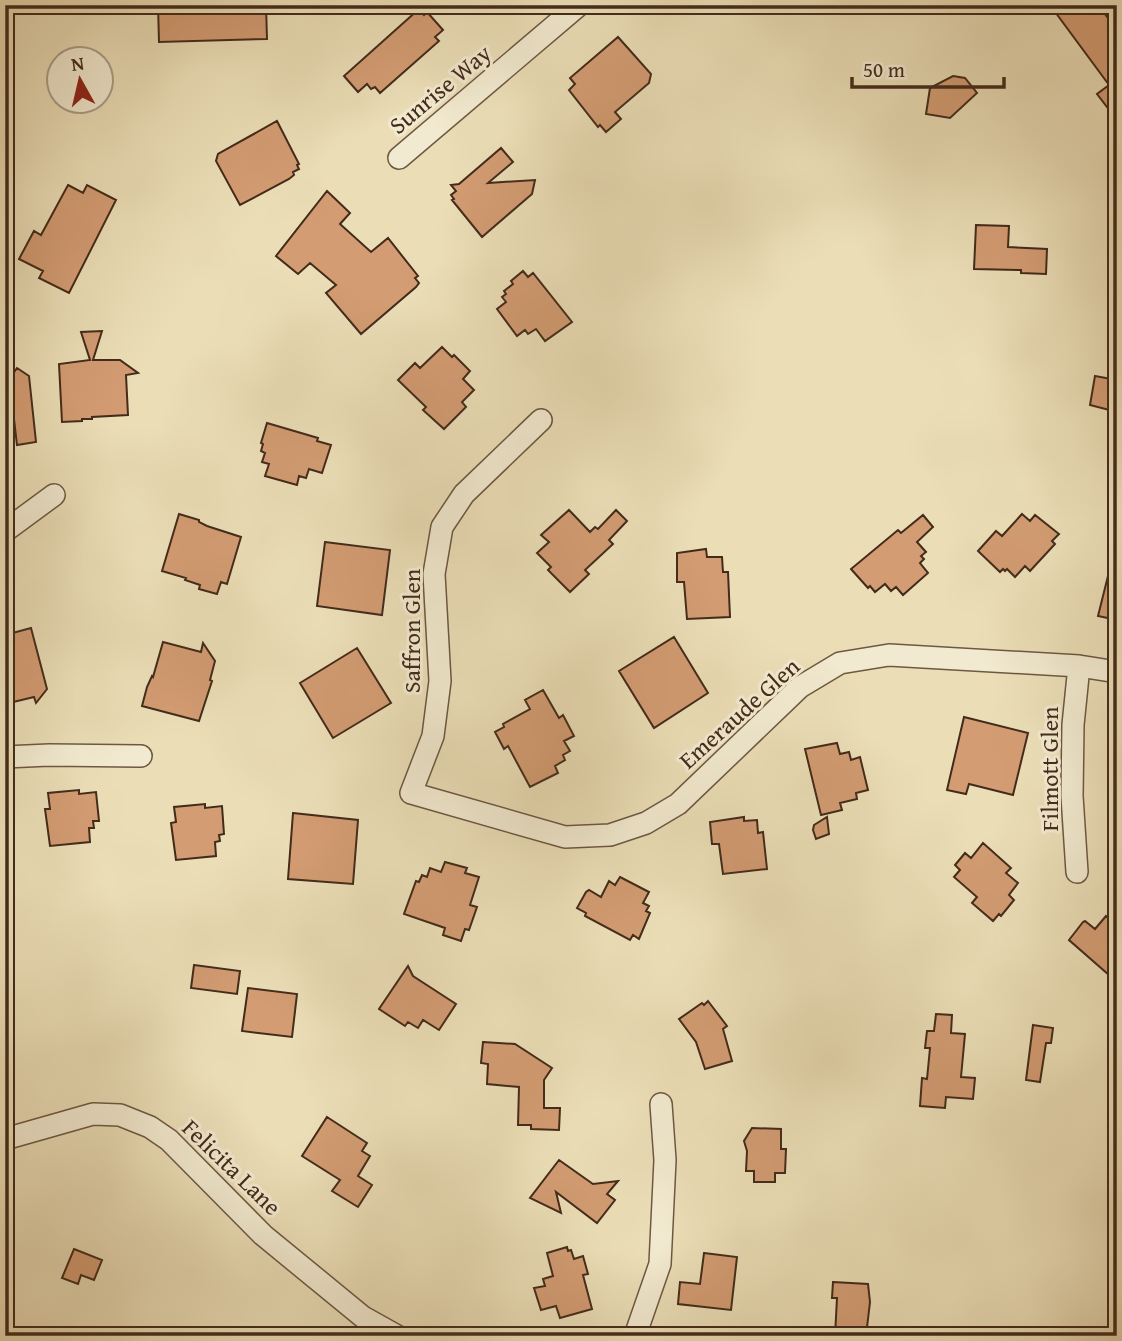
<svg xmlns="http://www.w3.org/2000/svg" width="1122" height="1341" viewBox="0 0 1122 1341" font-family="'Gentium Book Plus',serif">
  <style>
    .building { fill: #d39c73; stroke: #432b1b; stroke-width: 2 }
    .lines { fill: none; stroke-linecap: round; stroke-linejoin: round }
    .minor-casing { stroke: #6d5842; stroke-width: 24 }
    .minor { stroke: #f2ead0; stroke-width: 21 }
    .labels { text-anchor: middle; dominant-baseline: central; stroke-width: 6; stroke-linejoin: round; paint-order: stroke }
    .street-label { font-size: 24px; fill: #432b1b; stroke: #f2ead0 }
  </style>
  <rect width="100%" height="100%" fill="#ebdeb7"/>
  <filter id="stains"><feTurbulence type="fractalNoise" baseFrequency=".00286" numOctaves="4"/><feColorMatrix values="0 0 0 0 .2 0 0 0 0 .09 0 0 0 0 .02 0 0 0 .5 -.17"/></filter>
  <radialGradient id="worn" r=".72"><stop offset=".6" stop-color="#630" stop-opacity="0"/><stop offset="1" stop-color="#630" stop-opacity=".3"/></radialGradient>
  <path class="building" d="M158,5H266L267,39L159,42Z
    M1050,5H1098L1117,30V120L1097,94L1109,85Z
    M419,9L424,15L427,12L443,30L435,37L439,41L380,93L375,87L371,89L367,84L358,92L344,76Z
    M618,37L651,74L649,83L615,112L621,119L606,132L600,125L598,127L569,90L575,84L570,78Z
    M953,76L965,78L977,93L950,118L926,114L930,88Z
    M277,121L299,164L297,165L299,169L293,172L294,175L289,179L240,205L216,161L218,154Z
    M501,148L513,162L488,183L535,180L532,194L482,237L452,200L454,199L451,195L456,191L451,185L459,184Z
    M68,185L83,193L87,185L116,200L69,293L39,278L43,271L19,259L34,231L41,235Z
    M327,191L350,213L340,224L371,252L388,238L418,276L415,278L419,283L416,287L361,334L326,293L336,285L310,263L298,274L276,256Z
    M976,225L1009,226L1008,247L1047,249L1046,274L1021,273V270L974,269Z
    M523,271L528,277L533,273L572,322L545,341L536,329L528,334L525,330L517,336L497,309L506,302L502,297L506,294L504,291L513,284L511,281Z
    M102,331L93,360H120L138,373L126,375L128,415L92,417V419H82V421L62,422L59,364L90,360L81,332Z
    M442,347L452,357L454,355L470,371L463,379L474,390L462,402L466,407L444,429L423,410L426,407L398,380L415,363L420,368Z
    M17,368L29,376L36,442L17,445L14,419L5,420V379L10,378Z
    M1095,376L1117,380V412L1090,405Z
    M267,423L318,438L317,441L331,445L322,473L309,469L306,478L299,476L297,485L265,476L269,464L262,462L265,453L261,451L263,444L261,443Z
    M569,510L590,532L595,527L598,529L616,510L627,521L609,540L613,544L585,570L589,574L570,592L548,570L551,567L537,553L549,542L541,535Z
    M179,514L199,520V522L207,526L241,537L227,584L221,582L217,594L199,589L200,585L185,580L186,578L162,571Z
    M1022,514L1030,521L1035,515L1059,534L1052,541L1055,544L1030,571L1025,566L1015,577L1007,569L1005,571L1003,569L1000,572L978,551L996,531L1002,536Z
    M923,515L933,527L917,542L926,552L921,556L924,559L920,563L928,573L903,595L896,587L891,591L885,584L875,592L870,586L868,588L851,569L898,530L901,533Z
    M325,542L390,550L382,615L317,606Z
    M706,549L707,557H722L723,572H728L730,617L687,619L684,582H677V553Z
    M1111,564H1117V620L1098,616Z
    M31,628L47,689L36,703L34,697L5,704V635Z
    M674,637L708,693L654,728L619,671Z
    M163,642L201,652L203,643L215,661L210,680L212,681L199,721L142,706L147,687L152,676L153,677Z
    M357,648L391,703L333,738L300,683Z
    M543,690L559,718L563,715L574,736L564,741L570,751L563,755L565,760L555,766L558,773L530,787L508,746L504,749L495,732L504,727L503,724L530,709L525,700Z
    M964,717L1028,733L1013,795L969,784L966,794L947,790Z
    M837,743L840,754L849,752L851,760L860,757L868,790L856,793L857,799L840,803L842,810L821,815L805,749Z
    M79,790V794L96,792L99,821H93L94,828H89L90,842L50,846L45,809H50L48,793Z
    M205,804V808L222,806L224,834L219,835L220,841L215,842L216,856L176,860L171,823L176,822L174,807Z
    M293,813L358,820L353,884L288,879Z
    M744,817V821L757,820L758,833L763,832L767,869L723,874L719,844H712L710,822Z
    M827,817L829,834L816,839L813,830L814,825Z
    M983,843L1011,868L1006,873L1018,883L1009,895L1014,900L1001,916L999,914L993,921L972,903L977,897L954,877L960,870L955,865L965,853L971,858Z
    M445,862L467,868L465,873L479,877L470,905L477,907L469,930L465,929L461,941L443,935L445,928L404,914L416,881L419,882L422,875L427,877L430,868L441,872Z
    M620,877L649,892L643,903L649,906L646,911L650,913L639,939L633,935L630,940L585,916L586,913L577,908L586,892L589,890L601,897L609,881L615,885Z
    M1106,916L1117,925V982L1069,940L1083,922L1085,921L1095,929Z
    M194,965L240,971L237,994L191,988Z
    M408,966L413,976L456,1004L439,1030L423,1020L418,1028L408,1022L405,1026L379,1009Z
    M248,988L297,994L292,1037L242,1031Z
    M708,1001L727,1026L723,1029L732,1061L705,1069L696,1042L679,1019L702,1003L704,1005Z
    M936,1014L952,1015L951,1033L965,1034L961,1077L975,1078L973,1099L946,1097L945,1108L920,1106L922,1078L927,1079L930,1048H925L927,1031H934Z
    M1033,1025L1053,1028L1051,1043H1046L1040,1082L1026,1080Z
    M483,1042L515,1044L552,1068L544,1080V1108H560L559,1130L531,1129V1125H518L519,1087L487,1084L488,1064L481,1063Z
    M327,1117L367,1143L362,1151L370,1156L358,1176L372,1185L358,1207L332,1191L340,1180L302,1156Z
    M752,1128L781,1129V1149H786L785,1173H775V1182H754V1171H746L747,1151L744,1141Z
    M559,1160L593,1184L618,1181L607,1194L615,1200L597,1223L556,1192L561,1213L530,1198Z
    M567,1247L568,1251L571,1250L574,1259L583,1256L588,1274L583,1275L592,1309L560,1318L556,1306L541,1310L534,1288L545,1286L543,1279L553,1276L547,1253Z
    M74,1249L102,1260L94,1280L81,1275L78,1284L62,1278Z
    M704,1253L737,1257L731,1310L678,1304L680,1282L700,1284Z
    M833,1282L868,1284L870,1302L866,1336H835L837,1298H832Z"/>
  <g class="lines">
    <defs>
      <path id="minor" d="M399,158L579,5
        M541,420L464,494L442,527L434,574L440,681L433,736L411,793L565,837L610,835L646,823L678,804L800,687L840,663L889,655L1079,666L1117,672
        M5,531L54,495
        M5,757L49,755L141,756
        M1077,872L1072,796L1073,725L1079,666
        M5,1139L93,1114L120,1115L150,1127L169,1140L263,1235L363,1317L397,1336
        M635,1336L660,1264L665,1160L661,1104"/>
    </defs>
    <use href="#minor" class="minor-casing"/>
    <use href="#minor" class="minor"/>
  </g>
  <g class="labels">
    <g class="street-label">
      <text transform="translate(440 89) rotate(-40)">Sunrise Way</text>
      <text transform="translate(411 631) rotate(-90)">Saffron Glen</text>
      <text transform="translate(739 713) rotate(-42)">Emeraude Glen</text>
      <text transform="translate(1049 769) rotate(-90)">Filmott Glen</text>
      <text transform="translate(232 1167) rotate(44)">Felicita Lane</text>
    </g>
  </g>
  <rect width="1122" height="1341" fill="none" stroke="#ebdeb7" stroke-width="28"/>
  <rect x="7" y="7" width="1108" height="1327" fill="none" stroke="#432b1b" stroke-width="3.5"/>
  <rect x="14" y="14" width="1094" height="1313" fill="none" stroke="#432b1b" stroke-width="2"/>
  <g transform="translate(80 80) rotate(352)"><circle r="33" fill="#f2ead0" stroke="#ac9e88" stroke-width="2"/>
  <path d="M0-5L12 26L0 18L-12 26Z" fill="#8f2418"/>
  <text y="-10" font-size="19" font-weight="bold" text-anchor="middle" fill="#432b1b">N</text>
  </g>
  <path d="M852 77v10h152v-10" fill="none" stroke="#432b1b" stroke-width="3.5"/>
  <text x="863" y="77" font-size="21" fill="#432b1b" stroke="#f2ead0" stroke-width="5" paint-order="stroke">50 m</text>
  <rect width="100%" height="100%" filter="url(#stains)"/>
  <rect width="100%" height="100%" fill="url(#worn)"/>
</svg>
